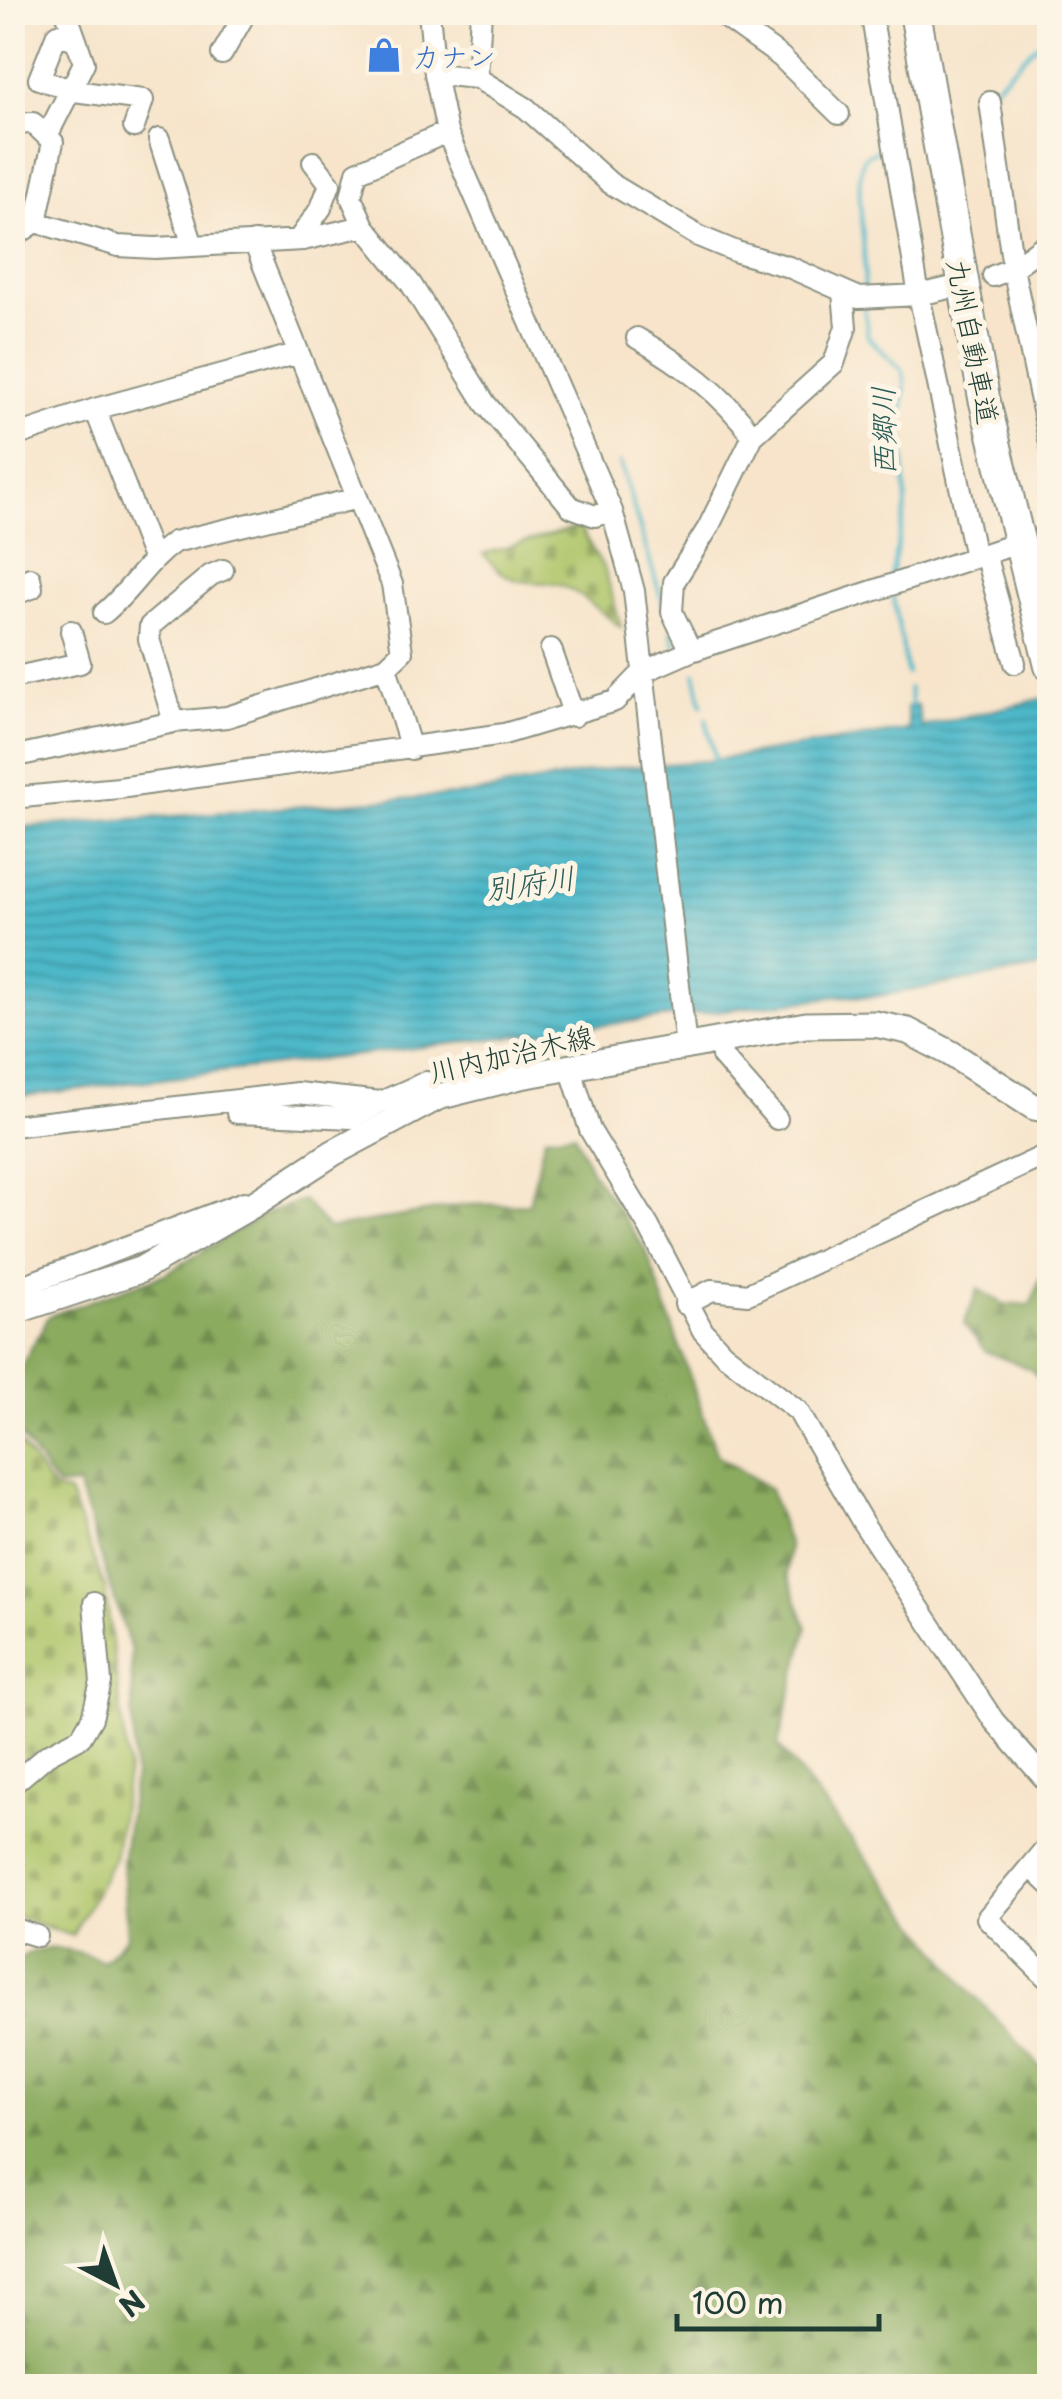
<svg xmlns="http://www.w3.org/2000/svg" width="1062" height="2399" viewBox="0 0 1062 2399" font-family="'Playpen Sans','Klee One',sans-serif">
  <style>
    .forest { fill: url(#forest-firs); stroke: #55744a; stroke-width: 2.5 }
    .cemetery { fill: url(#cemetery-stones); stroke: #678250; stroke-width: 2.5 }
    .water { fill: url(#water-rules); stroke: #367a7e; stroke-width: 2.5 }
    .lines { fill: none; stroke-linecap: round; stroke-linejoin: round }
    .stream { stroke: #4db8c9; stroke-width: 4 }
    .minor-casing { stroke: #8b9080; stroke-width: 24 }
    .major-casing { stroke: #8b9080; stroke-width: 29 }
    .highway-casing { stroke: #8b9080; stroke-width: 34 }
    .minor { stroke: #fff; stroke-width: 20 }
    .major { stroke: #fff; stroke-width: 25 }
    .highway { stroke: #fff; stroke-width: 30 }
    .labels { text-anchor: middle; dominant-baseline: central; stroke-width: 10; stroke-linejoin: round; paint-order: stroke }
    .shop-label { font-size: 28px; fill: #366cbe; stroke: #fcf5e5; text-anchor: start }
    .street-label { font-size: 28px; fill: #1f3d34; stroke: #fcf5e5 }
    .water-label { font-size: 30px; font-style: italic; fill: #2a5c59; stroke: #fcf5e5 }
  </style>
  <defs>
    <pattern id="forest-firs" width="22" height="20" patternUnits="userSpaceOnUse" patternTransform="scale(2.5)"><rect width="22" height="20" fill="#8bab5f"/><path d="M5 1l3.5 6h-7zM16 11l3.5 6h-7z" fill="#718c4f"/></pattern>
    <pattern id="cemetery-stones" width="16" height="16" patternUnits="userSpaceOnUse" patternTransform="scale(2.5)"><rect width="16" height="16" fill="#afc66b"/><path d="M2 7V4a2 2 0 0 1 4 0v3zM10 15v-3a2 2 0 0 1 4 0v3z" fill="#8ea259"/></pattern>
    <pattern id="water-rules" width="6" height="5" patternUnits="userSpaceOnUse" patternTransform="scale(2.5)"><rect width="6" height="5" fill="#4db8c9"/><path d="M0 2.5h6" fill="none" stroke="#3f97a4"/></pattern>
  </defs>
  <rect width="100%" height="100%" fill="#fcf5e5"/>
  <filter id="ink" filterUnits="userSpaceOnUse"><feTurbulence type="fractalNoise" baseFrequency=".01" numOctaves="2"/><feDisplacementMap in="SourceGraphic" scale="20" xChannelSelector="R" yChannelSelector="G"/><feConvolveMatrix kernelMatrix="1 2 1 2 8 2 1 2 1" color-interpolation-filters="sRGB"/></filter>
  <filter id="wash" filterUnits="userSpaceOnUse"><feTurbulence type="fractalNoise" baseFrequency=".0048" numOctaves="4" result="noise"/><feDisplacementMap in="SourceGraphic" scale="40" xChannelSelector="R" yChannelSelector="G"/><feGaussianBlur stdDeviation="2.25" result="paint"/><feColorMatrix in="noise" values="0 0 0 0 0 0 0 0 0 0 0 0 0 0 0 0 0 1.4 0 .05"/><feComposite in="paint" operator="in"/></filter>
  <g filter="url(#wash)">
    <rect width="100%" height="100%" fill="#f7e4cb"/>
    <path class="forest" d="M574,1133L592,1172L646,1250L717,1455L770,1489L789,1547L787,1574L807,1628L778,1745L971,1992L1049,2076V2386H13L12,1964C40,1940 73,1948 103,1961L127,1937L122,1863L134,1776L131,1650L78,1485L57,1487L13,1425V1381L49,1316L165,1274L265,1214L303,1200L328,1229L465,1205L529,1204L545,1136Z
      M1049,1275V1390L1030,1369L985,1351L964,1324L978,1289L1004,1304L1031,1305L1040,1279Z"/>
    <path class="cemetery" d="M579,527L605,570L621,627C604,615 587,598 569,589C536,573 519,598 483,554Z
      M12,1433L54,1490L69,1493L105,1588L128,1768L114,1858L72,1936L13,1915C13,1871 20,1817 12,1776Z"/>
    <path class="water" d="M1049,697V966L873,997L841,996L13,1097V828L470,794L614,768L707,761L909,730L907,707L917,705L922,727Z"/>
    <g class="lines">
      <path class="stream" d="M988,93L1037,44L1050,42
        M864,290C869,249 852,189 864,157L886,146
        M864,305L868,337L903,371L905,384L902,423L906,506L891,575
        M620,463L664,607
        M893,596L907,674
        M671,631L675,644
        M695,673L702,705
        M909,688L912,708
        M706,719L716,763"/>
    </g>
  </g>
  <g filter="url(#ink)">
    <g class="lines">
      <defs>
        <path id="minor" d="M66,12L76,40
          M429,12L435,74L447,132L612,511L634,591L686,1047
          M718,12L781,57L839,114
          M871,12L919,295L975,557
          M222,54L246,12
          M435,74L477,78L526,108L610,183L698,236L737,252L789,267L859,298L919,295L949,288
          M477,78L481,12
          M990,102L1013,268L1050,444
          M12,124L33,123L53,142L36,222L12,238
          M447,132L357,172L351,197L364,226L411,284L485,403L571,507L595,516L612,511
          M48,134L84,63L76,40L57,34L39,79L74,91L143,100L134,127
          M159,139L193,246
          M36,222L118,246L155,248L303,240L364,226
          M298,240L321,208L330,184L313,162
          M993,276L1013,268L1050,241
          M637,338C683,365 721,392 753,436
          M95,409L153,558
          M12,437L95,409L296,354
          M1045,533H1050
          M985,554L1015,663
          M12,595L32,588L30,578
          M104,613C131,591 146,562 174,542L354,499
          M551,649L574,716
          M691,651L672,612L674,582L708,528L753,436L834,363L846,327L843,292
          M386,667L411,749
          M12,678L80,663L71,631
          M174,722L149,639L150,626L211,575L223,570
          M12,757L174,722L227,717L386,667L402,652L392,584L254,242
          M12,798L119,788L504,734L615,701L643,672L691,651L1006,547
          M721,1041L722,1056L777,1119
          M570,1067L590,1130L649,1227L703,1331L723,1353L798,1411L863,1523L994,1721L1050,1785
          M237,1113L352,1118L379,1103
          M12,1126L297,1093L381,1102L426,1082L438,1097
          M12,1290L244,1202
          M685,1304L712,1290L748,1294L1050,1153
          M12,1320V1333
          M12,1785L47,1755L81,1737L92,1718L101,1682L94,1603
          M1050,1843L987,1918L1050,1981
          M1032,1868L1050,1885
          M12,1928L37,1936"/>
        <path id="major" d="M12,1312L140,1270L251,1206L333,1153L438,1097L521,1076L806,1025L875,1024L908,1031L950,1053L1034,1107L1050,1110"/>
        <path id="highway" d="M915,12L984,398L1050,666"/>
      </defs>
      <use href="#minor" class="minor-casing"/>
      <use href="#major" class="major-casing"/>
      <use href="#highway" class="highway-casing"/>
      <use href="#minor" class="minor"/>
      <use href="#major" class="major"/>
      <use href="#highway" class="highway"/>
    </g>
  </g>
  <defs>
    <symbol id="shop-bare" viewBox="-9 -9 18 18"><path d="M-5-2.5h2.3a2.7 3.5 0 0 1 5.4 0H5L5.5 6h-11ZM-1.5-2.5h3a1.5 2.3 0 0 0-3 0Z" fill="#3f7fe0" stroke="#fcf5e5" stroke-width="2.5" paint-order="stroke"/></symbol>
  </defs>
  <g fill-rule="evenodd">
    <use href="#shop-bare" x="359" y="30" width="50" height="50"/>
  </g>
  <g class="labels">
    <g class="shop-label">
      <text x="412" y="55">カナン</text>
    </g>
    <g class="street-label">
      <text transform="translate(974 341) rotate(79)">九州自動車道</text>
      <text transform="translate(511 1053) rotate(-13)">川内加治木線</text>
    </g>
    <g class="water-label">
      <text transform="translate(882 431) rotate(-91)">西郷川</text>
      <text transform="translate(530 882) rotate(-8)">別府川</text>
    </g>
  </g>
  <rect width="1062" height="2399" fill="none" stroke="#fcf5e5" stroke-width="50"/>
  <g transform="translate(115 2284) rotate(139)" stroke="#fcf5e5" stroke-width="8" paint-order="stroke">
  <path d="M0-8L18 38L0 25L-18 38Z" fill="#1f3d34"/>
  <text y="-15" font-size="28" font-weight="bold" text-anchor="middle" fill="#1f3d34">N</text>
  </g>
  <path d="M677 2314v15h202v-15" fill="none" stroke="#1f3d34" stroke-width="5"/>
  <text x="692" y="2314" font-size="30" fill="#1f3d34" stroke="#fcf5e5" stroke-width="8" paint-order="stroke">100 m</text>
</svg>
